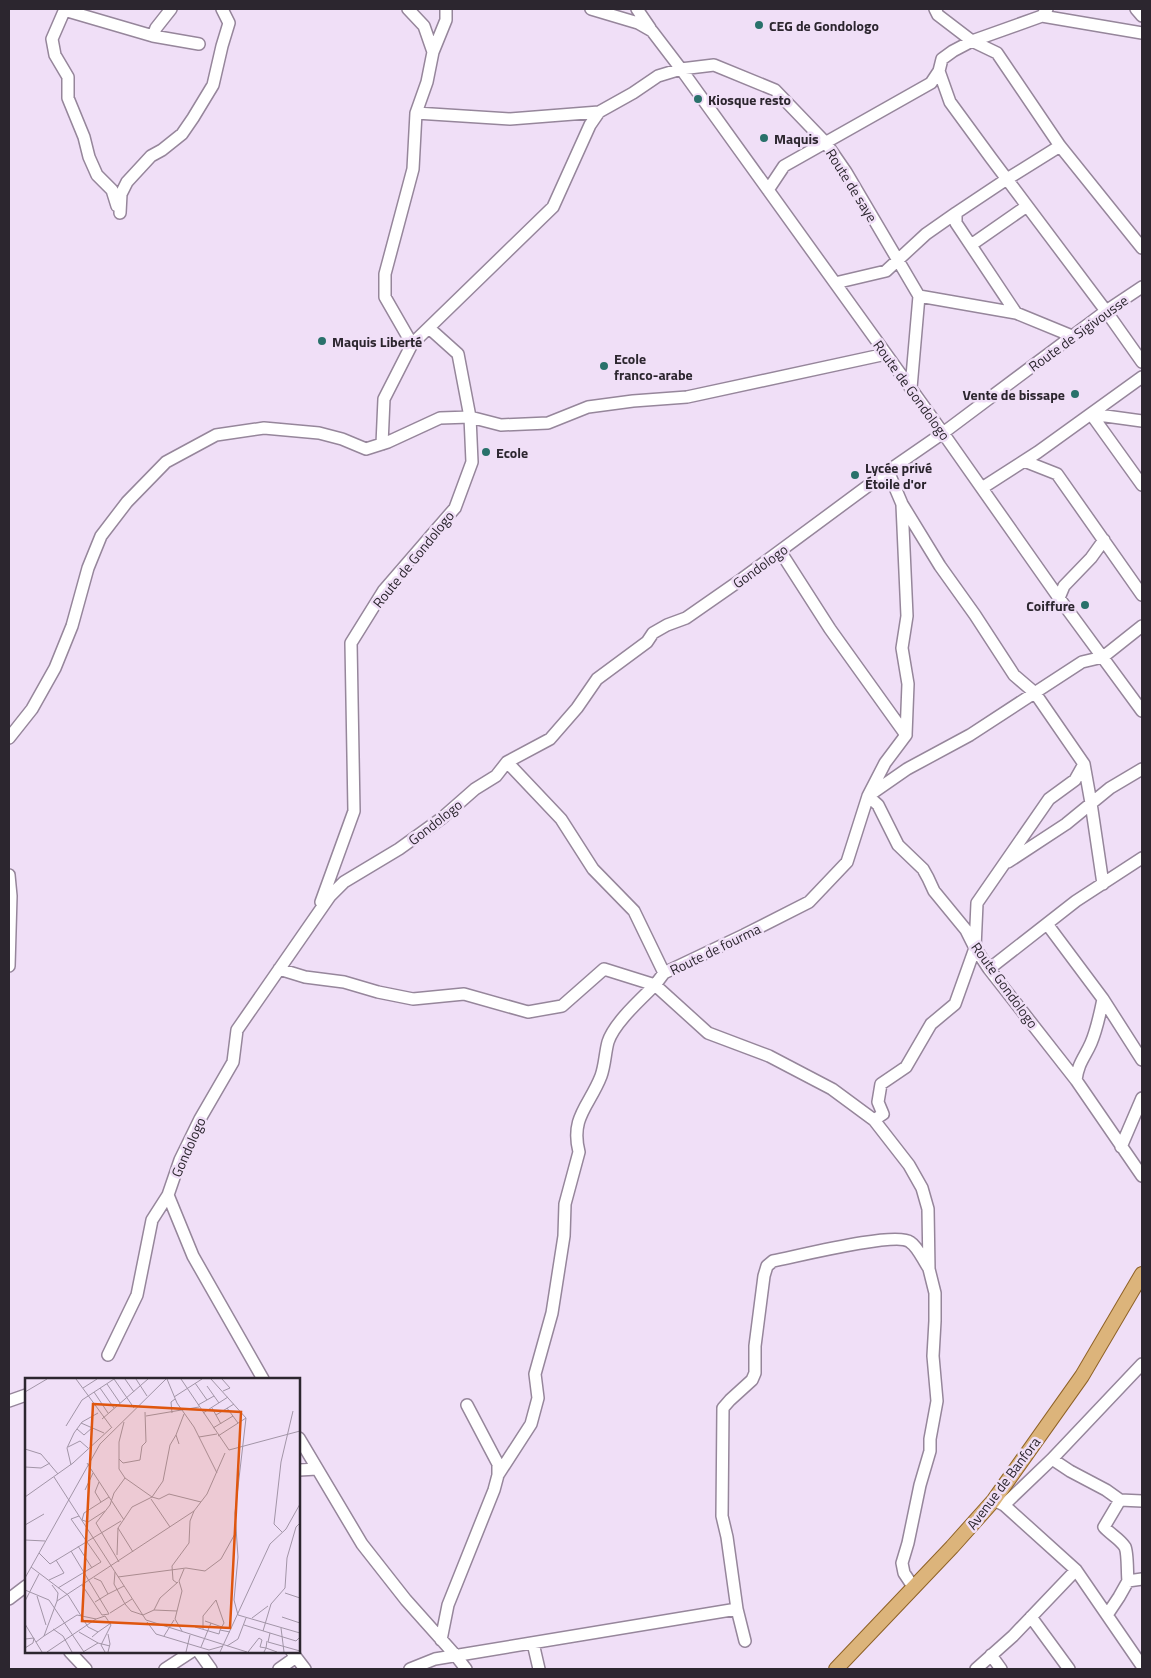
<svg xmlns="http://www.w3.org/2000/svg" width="1151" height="1678" viewBox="0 0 1151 1678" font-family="'Titillium Web',sans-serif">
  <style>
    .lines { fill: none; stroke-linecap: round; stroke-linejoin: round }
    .minor-casing { stroke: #96869b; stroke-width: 14 }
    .major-casing { stroke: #8f6227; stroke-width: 16 }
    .minor { stroke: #fff; stroke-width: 11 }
    .major { stroke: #dcb47b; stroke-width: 14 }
    .poi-dot { fill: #29716b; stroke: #f0dff7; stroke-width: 2 }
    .labels { text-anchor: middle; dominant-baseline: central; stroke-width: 5; stroke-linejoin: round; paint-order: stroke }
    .poi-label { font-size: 14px; font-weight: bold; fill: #2c262f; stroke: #f0dff7; text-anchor: start }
    .street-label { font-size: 14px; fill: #2c262f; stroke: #f0dff7 }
    .inset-road { fill: none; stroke: #a295a7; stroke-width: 1 }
    .view { fill: #df560e; fill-opacity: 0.15; stroke: #df560e; stroke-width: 2.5 }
    .inset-edge { fill: none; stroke: #2c262f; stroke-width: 2.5 }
  </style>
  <rect width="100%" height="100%" fill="#f0dff7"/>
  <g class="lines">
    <defs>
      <path id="minor" d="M65,9L52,39L55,55L68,77V98L84,137L89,157L97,175L112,190L117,206
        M591,9L638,23L652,31L681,69L943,433L1059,598L1142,711
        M637,9L650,28
        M935,9L938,15L972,41L1042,16L1047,9
        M1136,9L1142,16
        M64,10L153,36L199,44
        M1042,16L1142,33
        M153,36L156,28L171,9
        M433,52L446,20V9
        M416,113L510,119L599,112L633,93L658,76L681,69L714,65L775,90L826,143L846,172L919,296L911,388
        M1060,146L1007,179L956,213V223L1016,313L1072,336
        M768,190L784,166L931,83L939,71
        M120,213L121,194L127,182L151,156L162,150L182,134L193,118L213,85L222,46L229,23L222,9
        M971,245L1027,206
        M1142,248L1060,146L997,53L972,41L953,51L942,59L939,71L950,102L991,158L1106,311L1142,362
        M835,283L886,271L926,234L956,213
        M919,296L1016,313
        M412,344L553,207L590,125L599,112
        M1091,414L1142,485
        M1091,414L1142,421
        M382,444L384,399L412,344L385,297V274L413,169L416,113L427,82L433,52L424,26L408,9
        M1024,461L1057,474L1142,595
        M982,488L1038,452L1142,377
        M902,505L907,616L902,648L908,684L906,735
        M1059,598L1064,586L1091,558L1104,540
        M9,738L32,709L55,668L72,626L88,568L101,536L127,502L166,462L216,435L264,428L319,433L342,439L366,449L388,442L440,418L470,417L501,425L548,423L588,407L633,401L687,397L886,354
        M507,762L561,819L593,869L634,911L664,973
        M1084,764L1091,803L1103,884
        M871,794L907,769L970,735L1082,662L1103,657L1142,626
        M868,796L878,805L898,845L923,869L928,878L934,891L966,930L975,948L989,969L1076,1080L1142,1176
        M1008,862L1066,824L1110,788L1142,769
        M9,875L11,896L9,966
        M321,902L354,811L351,643L384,590L455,508L472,462L470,417L458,354L429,328
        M1047,924L1103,999C1100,1014 1097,1029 1091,1043C1085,1057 1078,1063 1076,1080
        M279,969L305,977L344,982L378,992L413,999L464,994L528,1012L562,1006L604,969L655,985L664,973L744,935L809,902L847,862L868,796L885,763L906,735L830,629L780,551
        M989,969L1076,901L1142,858
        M1103,999L1142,1060
        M874,1120L883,1114L878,1102L881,1084L906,1067L931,1024L955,1004L975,948L977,903L1049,799L1075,780L1084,764L1035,693L1014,675L975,615L940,566L902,504L888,471
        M1121,1147L1142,1098
        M168,1195L193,1256L263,1379
        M108,1355L137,1295L152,1220L168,1195L180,1160L200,1119L233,1062L237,1030L330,896L344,882L399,849L442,818L475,789L496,776L507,762L550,739L577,708L597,679L647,642L653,633L667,625L686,618L742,579L888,471L943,433L1106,311L1142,287
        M9,1401L26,1395
        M299,1438L362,1544L406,1600L456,1656L466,1669
        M1052,1459L1070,1471L1106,1490L1120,1500L1142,1501
        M299,1470L317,1469
        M498,1475L531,1424L538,1398L535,1374L552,1313L564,1236L565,1204L579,1152C570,1117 590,1105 601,1076C605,1065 605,1053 608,1042C614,1023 641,999 655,985L708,1033L769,1056L832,1089L874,1120L909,1165L922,1188L928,1209L929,1269L935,1293V1321L933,1356L937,1401L930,1439V1451L920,1485L908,1543L902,1563L904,1573L914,1588
        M994,1500L1004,1505L1076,1570L1142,1666
        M1120,1500L1104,1527C1110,1534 1120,1539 1125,1547C1128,1553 1127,1573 1128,1581
        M1004,1505L1052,1459L1142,1364
        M9,1599L26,1586
        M1107,1615L1119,1597L1128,1581L1142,1579
        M1031,1617L1069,1669
        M441,1640L448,1605L494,1490L498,1475V1464L467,1405
        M745,1641L737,1609L727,1537L722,1516L723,1408L730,1400L752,1380L755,1373V1346L764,1276L767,1266L773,1261C795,1257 896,1231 910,1242C918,1247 923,1260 928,1267
        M533,1643L539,1669
        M70,1652L86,1669
        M199,1652L211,1669
        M292,1652L305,1669
        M991,1655L1001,1669
        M165,1669L191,1652
        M279,1669L296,1657
        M410,1669L435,1659L737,1609
        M976,1669L1013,1636L1076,1570"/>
      <path id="major" d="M836,1669L952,1547L994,1500L1082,1376L1142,1274"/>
    </defs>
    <use href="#minor" class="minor-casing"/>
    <use href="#major" class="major-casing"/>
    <use href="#minor" class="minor"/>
    <use href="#major" class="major"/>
  </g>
  <g class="poi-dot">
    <circle cx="759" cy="25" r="5"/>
    <circle cx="698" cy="99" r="5"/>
    <circle cx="764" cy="138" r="5"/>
    <circle cx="322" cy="341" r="5"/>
    <circle cx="604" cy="366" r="5"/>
    <circle cx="1075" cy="394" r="5"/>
    <circle cx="486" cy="452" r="5"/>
    <circle cx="855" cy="475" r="5"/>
    <circle cx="1085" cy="605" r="5"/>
  </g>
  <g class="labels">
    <g class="poi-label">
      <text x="769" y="25">CEG de Gondologo</text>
      <text x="708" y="99">Kiosque resto</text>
      <text x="774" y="138">Maquis</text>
      <text x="332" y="341">Maquis Liberté</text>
      <text x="614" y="358">Ecole<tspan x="614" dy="16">franco-arabe</tspan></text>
      <text x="1065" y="394" text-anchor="end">Vente de bissape</text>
      <text x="496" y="452">Ecole</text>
      <text x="865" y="467">Lycée privé<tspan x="865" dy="16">Étoile d'or</tspan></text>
      <text x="1075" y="605" text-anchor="end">Coiffure</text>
    </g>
    <g class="street-label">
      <text transform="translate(852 185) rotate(58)">Route de saye</text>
      <text transform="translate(1078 333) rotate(-36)">Route de Sigivousse</text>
      <text transform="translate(912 390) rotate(54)">Route de Gondologo</text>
      <text transform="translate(413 559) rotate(-51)">Route de Gondologo</text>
      <text transform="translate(760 566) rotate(-36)">Gondologo</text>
      <text transform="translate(435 822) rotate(-38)">Gondologo</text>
      <text transform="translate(715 949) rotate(-26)">Route de fourma</text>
      <text transform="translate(1005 985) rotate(54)">Route Gondologo</text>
      <text transform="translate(188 1147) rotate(-66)">Gondologo</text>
      <text transform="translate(1003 1483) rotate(-53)">Avenue de Banfora</text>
    </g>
  </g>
  <g transform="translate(25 1378)">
    <rect width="275" height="275" fill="#f0dff7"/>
    <path class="inset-road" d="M51,1L87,50M89,1L109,30M100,1L109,14M111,1L122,18M142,1L152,25L169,49L192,95M156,1L204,72L275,53M186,1L221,40M197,1L205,10L198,13M170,5L182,22M82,6L95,25M182,8L194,25M58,10L72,1M75,10L89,30M0,14L22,1M69,14L83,35M149,19L177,1M173,27L189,18M187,30L196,46M202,30L213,45M147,35L146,24L150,21M178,35L203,19M191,37L209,26M121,38L174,29M77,41L123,1M99,44L94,64V91L100,100L127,119L138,103L145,67L151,57M56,45L79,55M41,48L57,22L89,1M188,50L208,38M52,51L59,57L68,49M193,58L221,40M174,59L192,56M154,66L151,57L159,36M43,69L55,63L63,70M0,71L16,76L33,96M94,81L98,85L115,82L117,68L121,64L120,34M62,85L99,142M46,87L42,70L49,55L57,44L73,35M0,89L16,90L25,85M29,99L121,242L222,274M74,104L70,114L76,124M60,112L68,95M0,119L48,85L86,50M126,121L145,149M80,133L63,144L57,142L59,135L84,119M54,138L46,141L76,184M0,147L19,136M257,154L249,146L256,84L268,33M0,162L20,163M53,168L67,190M46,173L84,236L77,237L57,207M108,174L93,150L107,129L127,119L134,121L144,116L176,124M14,175L25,186L96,143M92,177L93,150M94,184L71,145L85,127L89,115L100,100M6,189L43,217L63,249L73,254L67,259M90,194L89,206L100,226L106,233L118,237M93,199L161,190L180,193L196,181L211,154M0,200L75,66L141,1M69,200L76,203L83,216L70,224M24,202L39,195L31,182M152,205L148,202L147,188L164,165L165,143L169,133M27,207L33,215L32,223M33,210L76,184M0,212L24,222L59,274M260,215L275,220M83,216L99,208M12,218L21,247M191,222L199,245L195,252M0,223L14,196M129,232L135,220L153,204M85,235L107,221M118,237L129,232L152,233M213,237L209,222L213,179L210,135L221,40M213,237L275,255M257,239L275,245M227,240L243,228M180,243L197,249M122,244L131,256L184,272L198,268M0,246L17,274M219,247L271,263L275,259M170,249L194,256L195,252L205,254M256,250L259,274M28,251L38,258L47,274M178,251V238L191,222M157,253L150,241L157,213L154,203L159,191M238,253L246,226L260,210L262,180L271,149L275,145M54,254L73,265M73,254L86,245M245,255L243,264L275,273M19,258L52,237L71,241M139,258L149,242M0,261L9,260L8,265L0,270M242,263L241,270L252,274M11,264L19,258L32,223L169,133L182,116L200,75M202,268L213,261L221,240M176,269L186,245M22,274L71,241L80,238L86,247L76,267L80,274M58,274L73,265L85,268M83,274L85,266L83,256M161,274L165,257M195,274L245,166L261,151L275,126M223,274L234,260L237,262L235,269L241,270L239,274"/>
    <path class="view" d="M68,26L216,34L205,250L57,243Z"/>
    <rect width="275" height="275" class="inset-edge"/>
  </g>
  <rect width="1151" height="1678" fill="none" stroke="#2c262f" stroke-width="20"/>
</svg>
